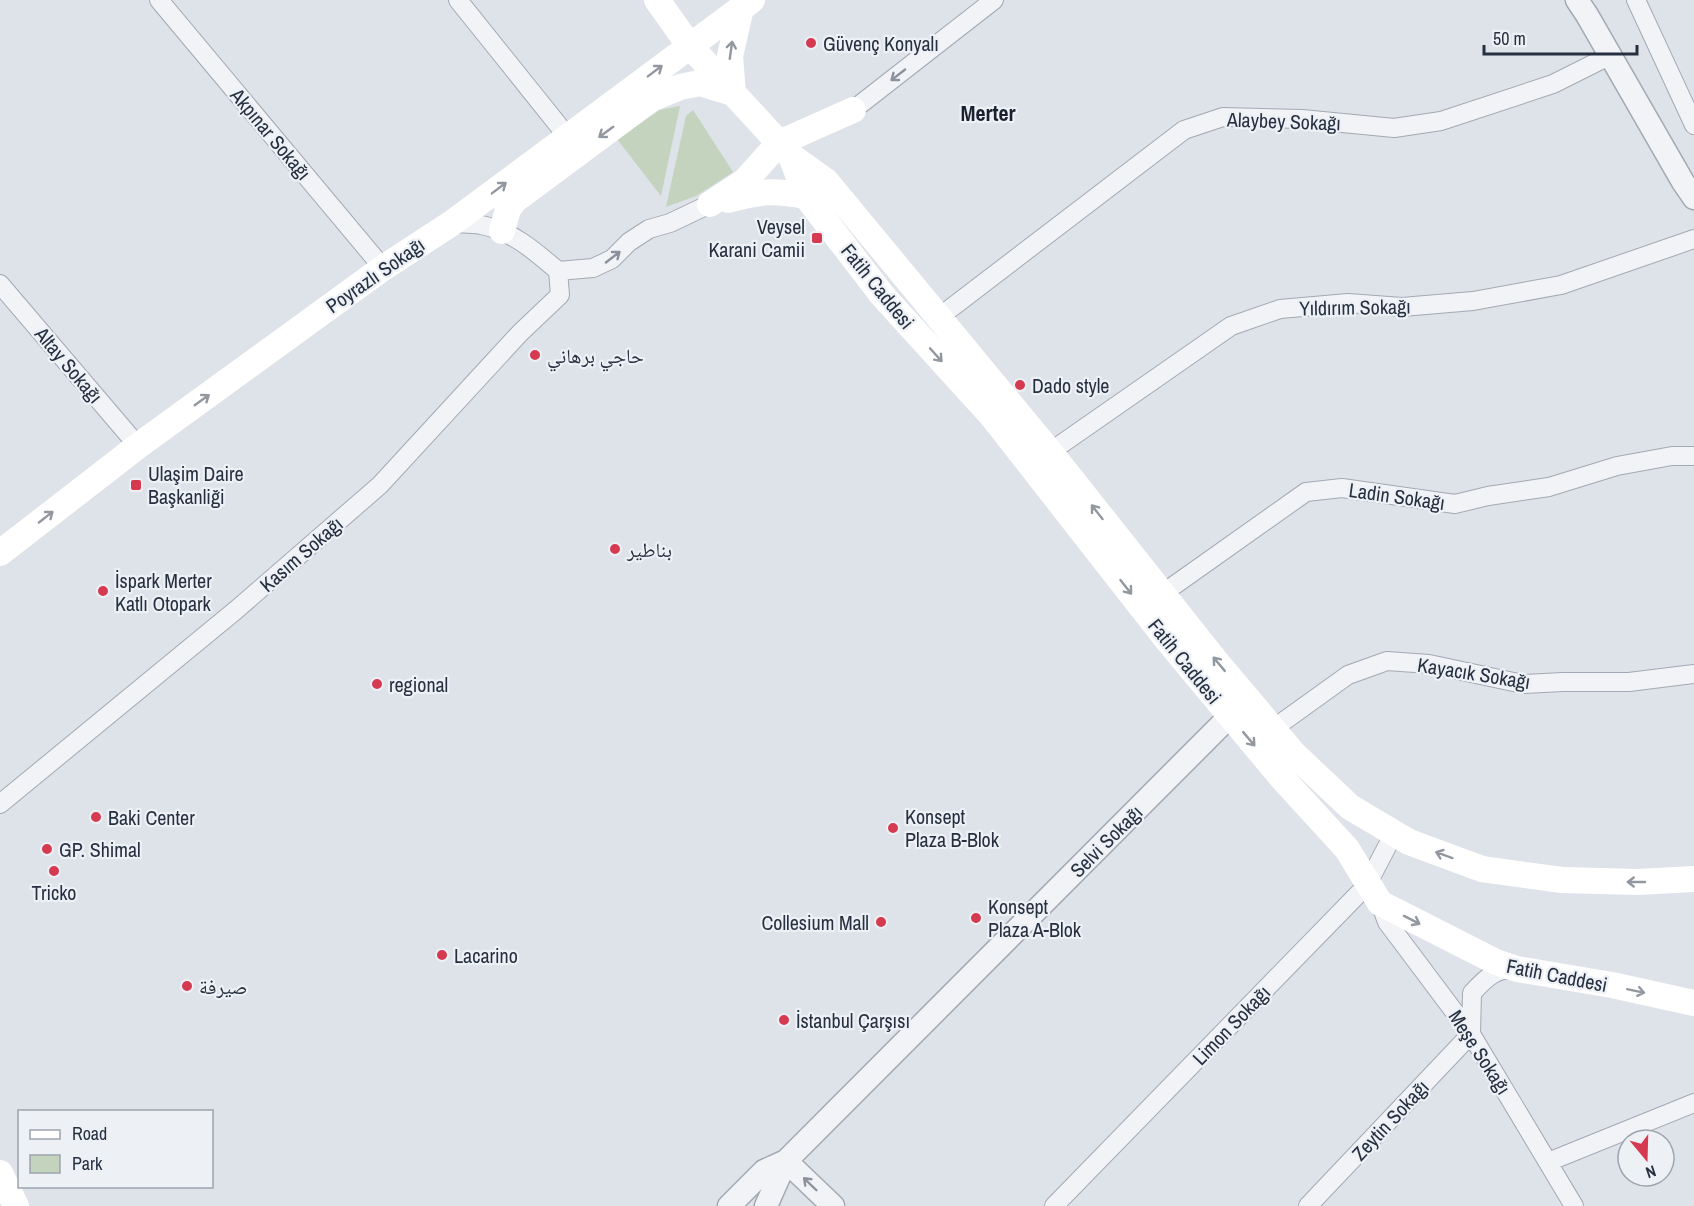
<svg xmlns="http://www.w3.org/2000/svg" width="1694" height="1206" viewBox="0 0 1694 1206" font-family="'Archivo Narrow','Noto Naskh Arabic',sans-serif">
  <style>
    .green { fill: #c4d3be }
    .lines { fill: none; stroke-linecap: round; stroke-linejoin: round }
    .minor-casing { stroke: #a3a9b3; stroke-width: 20 }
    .tertiary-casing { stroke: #a3a9b3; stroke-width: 25 }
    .minor { stroke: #f1f3f7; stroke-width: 18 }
    .tertiary { stroke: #f1f3f7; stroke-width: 22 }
    .secondary { stroke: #fff; stroke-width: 26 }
    .oneway { stroke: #9298a0 }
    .oneway2 { stroke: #8c929c }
    .poi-dot { fill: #d63a51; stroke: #edf1f6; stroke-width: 2 }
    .labels { text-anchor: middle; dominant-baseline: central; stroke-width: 4.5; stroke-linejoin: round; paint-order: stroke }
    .poi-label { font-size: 20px; fill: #263040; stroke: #edf1f6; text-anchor: start }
    .street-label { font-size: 20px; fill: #263040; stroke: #edf1f6 }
    .quarter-label { font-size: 22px; font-weight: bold; fill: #192131; stroke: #edf1f6 }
  </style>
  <rect width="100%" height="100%" fill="#dee2e9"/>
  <path class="green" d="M680,106L661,196L617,139L660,110Z
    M693,110L733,172L696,196L666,207L686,116Z"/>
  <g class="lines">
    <defs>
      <path id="minor" d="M159,0L383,268
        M458,0L567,136
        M1636,0L1694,125
        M853,110L994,0
        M558,271L593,268L612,259L629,242L649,229L670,223L710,204
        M0,284L138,446
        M938,318L1184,130L1223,117L1302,119L1394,128L1441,121L1553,84L1611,55
        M1050,452L1231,326L1280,309L1348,303L1402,307L1473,301L1561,285L1694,239
        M1162,594L1306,492L1342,488L1455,504L1488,496L1549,487L1617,466L1672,456H1694
        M1273,729L1348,675L1387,661L1429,664L1523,684L1563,682H1629L1694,674
        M0,804L236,610L380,485L520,333L560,295L558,271C536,252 511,230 481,225C471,223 461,224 452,223
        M1380,903L1387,922L1471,1034L1574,1206
        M1548,1162L1694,1103
        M1054,1206L1367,885L1394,833
        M1308,1206L1471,1034L1472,993C1486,978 1495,968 1516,969"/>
      <path id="tertiary" d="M1577,0L1587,15L1683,182L1694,198
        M786,1161L833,1206
        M729,1206L764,1171L786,1161
        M766,1206L786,1161L1242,704"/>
    </defs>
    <use href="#minor" class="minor-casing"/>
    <use href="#tertiary" class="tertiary-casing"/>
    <use href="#minor" class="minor"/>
    <use href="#tertiary" class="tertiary"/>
    <path class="secondary" d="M657,0L689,45L791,156L826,181L1050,452L1215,660L1294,754L1350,807L1409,842L1482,869L1562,880L1638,882L1694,879
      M791,156L806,196L882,295L992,416L1168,641L1282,778L1347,849L1380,903L1496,962L1517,969L1612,985L1694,1003
      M728,200C761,191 773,190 806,196
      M710,204L745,181L779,143L853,110
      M502,231L508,209L515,200L651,99L680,87L700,83L733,93L730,56L741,8
      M0,553L138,446L383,268L452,223L752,0
      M0,1173L16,1206"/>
  </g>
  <defs><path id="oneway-shaft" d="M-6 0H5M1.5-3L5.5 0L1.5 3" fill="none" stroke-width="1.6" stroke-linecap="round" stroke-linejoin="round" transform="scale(1.5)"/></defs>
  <g class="oneway">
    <use href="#oneway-shaft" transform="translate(731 50) rotate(-82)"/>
    <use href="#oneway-shaft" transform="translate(655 71) rotate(-37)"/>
    <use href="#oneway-shaft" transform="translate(606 132) rotate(144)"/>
    <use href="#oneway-shaft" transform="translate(499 188) rotate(-37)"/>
    <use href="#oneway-shaft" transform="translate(936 355) rotate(48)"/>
    <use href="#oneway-shaft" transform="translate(202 400) rotate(-36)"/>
    <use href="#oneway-shaft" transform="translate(1097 512) rotate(-128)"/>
    <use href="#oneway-shaft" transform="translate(46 517) rotate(-38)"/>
    <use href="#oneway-shaft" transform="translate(1126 587) rotate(52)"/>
    <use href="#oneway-shaft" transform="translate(1219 664) rotate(-130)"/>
    <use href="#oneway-shaft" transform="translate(1249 739) rotate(50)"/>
    <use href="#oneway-shaft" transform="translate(1444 855) rotate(-160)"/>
    <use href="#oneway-shaft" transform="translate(1636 882) rotate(180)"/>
    <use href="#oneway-shaft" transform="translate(1412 920) rotate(27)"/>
    <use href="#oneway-shaft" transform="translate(1636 991) rotate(12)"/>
  </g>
  <g class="oneway2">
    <use href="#oneway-shaft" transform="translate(898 75) rotate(142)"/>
    <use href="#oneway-shaft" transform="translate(613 257) rotate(-38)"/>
    <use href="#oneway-shaft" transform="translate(810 1184) rotate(-136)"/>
  </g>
  <g class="poi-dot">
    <circle cx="811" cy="43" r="6"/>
    <rect x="811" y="232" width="12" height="12" rx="3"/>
    <circle cx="535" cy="355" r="6"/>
    <circle cx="1020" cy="385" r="6"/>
    <rect x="130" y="479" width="12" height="12" rx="3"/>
    <circle cx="615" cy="549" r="6"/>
    <circle cx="103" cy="591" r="6"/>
    <circle cx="377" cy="684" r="6"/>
    <circle cx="96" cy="817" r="6"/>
    <circle cx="893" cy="828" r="6"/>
    <circle cx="47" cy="849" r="6"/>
    <circle cx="54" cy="871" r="6"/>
    <circle cx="976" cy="918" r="6"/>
    <circle cx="881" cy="922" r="6"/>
    <circle cx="442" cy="955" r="6"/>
    <circle cx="187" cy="986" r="6"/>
    <circle cx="784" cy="1020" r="6"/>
  </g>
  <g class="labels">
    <g class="poi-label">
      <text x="823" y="43">Güvenç Konyalı</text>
      <text x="805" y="226" text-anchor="end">Veysel<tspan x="805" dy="23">Karani Camii</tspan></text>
      <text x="547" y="355">حاجي برهاني</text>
      <text x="1032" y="385">Dado style</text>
      <text x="148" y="473">Ulaşim Daire<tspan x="148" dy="23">Başkanliği</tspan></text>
      <text x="627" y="549">بناطير</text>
      <text x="115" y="580">İspark Merter<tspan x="115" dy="23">Katlı Otopark</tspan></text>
      <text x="389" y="684">regional</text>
      <text x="905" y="816">Konsept<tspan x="905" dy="23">Plaza B-Blok</tspan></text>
      <text x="108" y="817">Baki Center</text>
      <text x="59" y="849">GP. Shimal</text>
      <text x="54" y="892" text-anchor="middle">Tricko</text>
      <text x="988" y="906">Konsept<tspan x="988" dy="23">Plaza A-Blok</tspan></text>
      <text x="869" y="922" text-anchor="end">Collesium Mall</text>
      <text x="454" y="955">Lacarino</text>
      <text x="199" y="986">صيرفة</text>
      <text x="796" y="1020">İstanbul Çarşısı</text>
    </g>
    <g class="street-label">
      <text transform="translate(1284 121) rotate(2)">Alaybey Sokağı</text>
      <text transform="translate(271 134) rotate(50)">Akpınar Sokağı</text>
      <text transform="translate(375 275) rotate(-35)">Poyrazlı Sokağı</text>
      <text transform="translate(878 286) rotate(51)">Fatih Caddesi</text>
      <text transform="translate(1355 307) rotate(-1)">Yıldırım Sokağı</text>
      <text transform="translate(69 365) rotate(50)">Altay Sokağı</text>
      <text transform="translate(1397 496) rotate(8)">Ladin Sokağı</text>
      <text transform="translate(301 554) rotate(-41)">Kasım Sokağı</text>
      <text transform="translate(1185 661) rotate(51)">Fatih Caddesi</text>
      <text transform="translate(1474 673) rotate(9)">Kayacık Sokağı</text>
      <text transform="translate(1106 841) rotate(-45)">Selvi Sokağı</text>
      <text transform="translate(1557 975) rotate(11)">Fatih Caddesi</text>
      <text transform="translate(1231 1025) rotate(-46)">Limon Sokağı</text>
      <text transform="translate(1480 1052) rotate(57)">Meşe Sokağı</text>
      <text transform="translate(1390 1120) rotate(-47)">Zeytin Sokağı</text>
    </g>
    <g class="quarter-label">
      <text x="988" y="113">Merter</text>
    </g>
  </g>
  <rect x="18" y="1110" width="195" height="78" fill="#edf1f6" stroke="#9da4ad" stroke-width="1.5"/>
  <rect x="30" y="1130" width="30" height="9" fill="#ffffff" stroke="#9da4ad" stroke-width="1.5"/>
  <text x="72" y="1140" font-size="18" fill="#263040">Road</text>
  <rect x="30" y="1155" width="30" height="18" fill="#c4d3be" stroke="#9da4ad" stroke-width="1.5"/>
  <text x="72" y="1170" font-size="18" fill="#263040">Park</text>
  <g transform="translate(1646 1158) rotate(161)"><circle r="28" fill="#edf1f6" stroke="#9da4ad" stroke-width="1.5"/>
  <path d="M0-4.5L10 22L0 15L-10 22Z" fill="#d63a51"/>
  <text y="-9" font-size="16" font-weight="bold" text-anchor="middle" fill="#263040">N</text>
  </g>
  <path d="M1484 45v9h153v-9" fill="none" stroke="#263040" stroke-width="3"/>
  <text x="1493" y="45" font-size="18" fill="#263040" stroke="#edf1f6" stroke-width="4.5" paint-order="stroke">50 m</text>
</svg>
